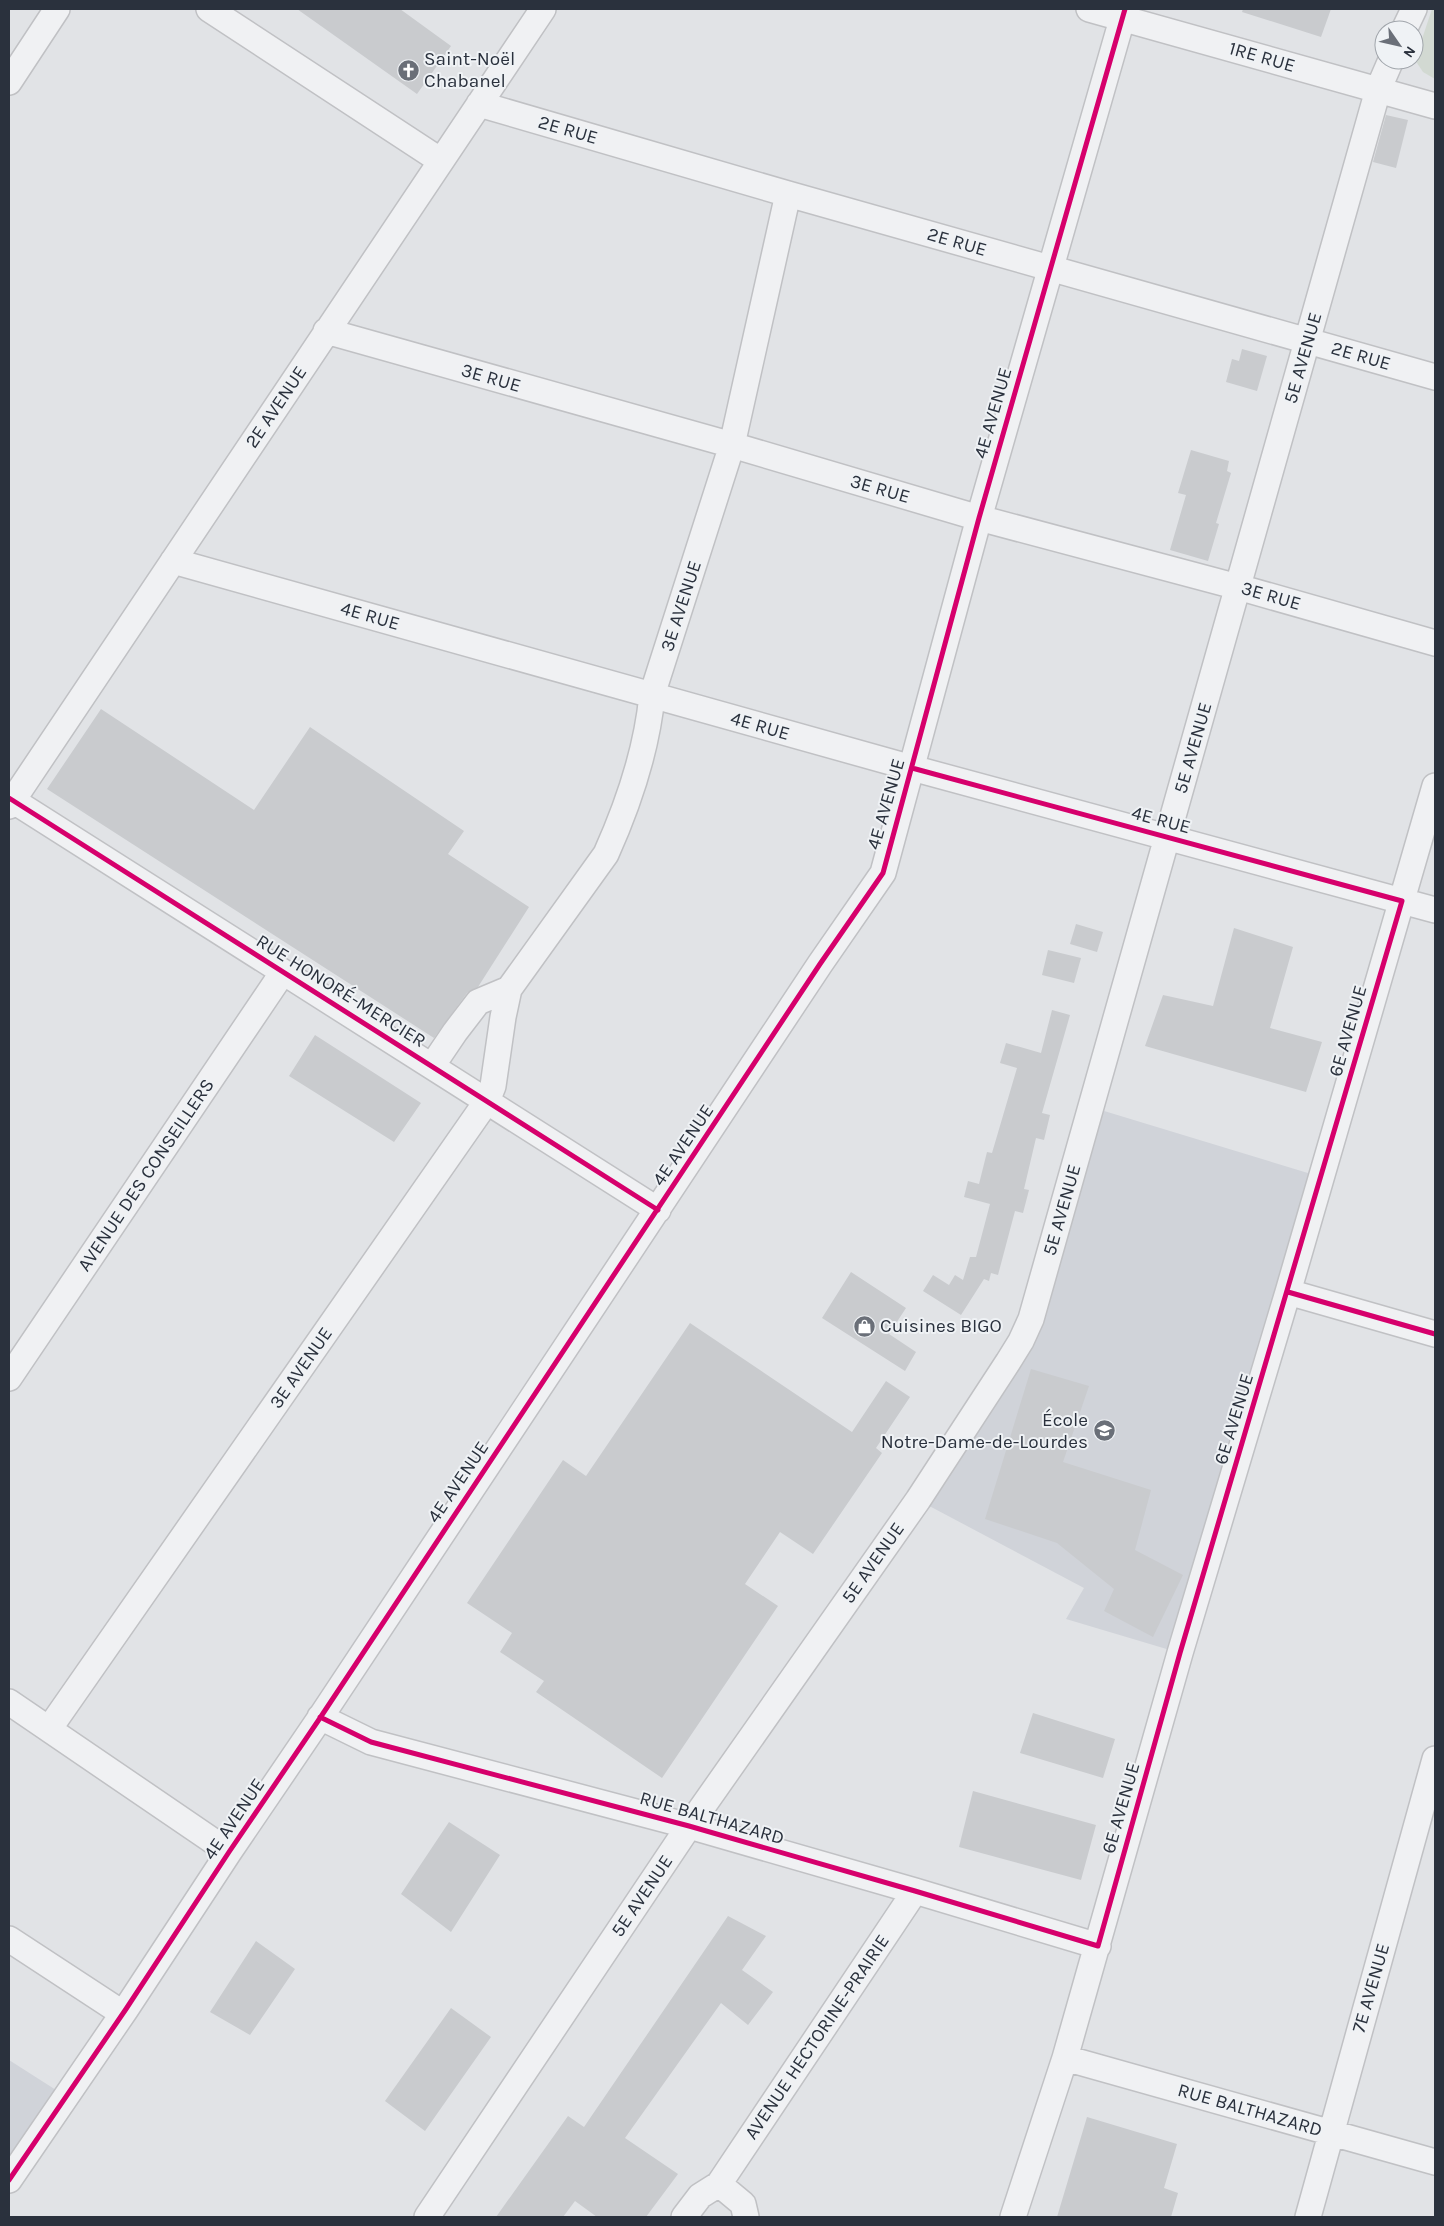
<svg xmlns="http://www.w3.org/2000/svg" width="1444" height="2226" viewBox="0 0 1444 2226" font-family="Karla,sans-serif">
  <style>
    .built { fill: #d0d3d9 }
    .green { fill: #d2d9d2 }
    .building { fill: #c9cbce }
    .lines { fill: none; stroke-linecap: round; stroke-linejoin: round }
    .minor-casing { stroke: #c0c1c4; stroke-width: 28 }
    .minor { stroke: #f0f1f3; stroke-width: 25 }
    .cycleway-casing { stroke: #eff2f5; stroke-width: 8 }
    .cycleway { stroke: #d6006c; stroke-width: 5 }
    .labels { text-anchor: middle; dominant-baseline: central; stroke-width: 4; stroke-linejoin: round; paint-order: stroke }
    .street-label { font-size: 19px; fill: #2a313d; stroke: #eff2f5 }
    .poi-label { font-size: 19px; fill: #2a313d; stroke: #eff2f5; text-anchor: start }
  </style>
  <rect width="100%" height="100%" fill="#e1e3e6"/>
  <path class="built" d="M1091,1107L1321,1177L1180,1653L1066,1619L1084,1588L918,1500L1008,1362Z
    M9,2060L56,2090L9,2159Z"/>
  <path class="green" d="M1432,9H1435V79L1423,72L1415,60Z"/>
  <path class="building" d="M297,9H400L451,46L417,94Z
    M1243,9H1331L1321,37L1242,12Z
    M1386,115L1408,120L1396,168L1373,162Z
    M1242,349L1267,356L1257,391L1226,382L1232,359L1239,361Z
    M1191,450L1229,461L1227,471L1231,473L1216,523L1219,524L1208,561L1170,550L1186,495L1178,493Z
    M101,709L254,810L310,727L464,831L448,854L529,907L478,987L467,993L434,1038L47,789Z
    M1076,924L1103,932L1097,952L1070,944Z
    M1234,928L1293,947L1270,1028L1322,1042L1306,1092L1145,1046L1163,995L1213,1006Z
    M1048,950L1081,958L1074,983L1042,975Z
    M1052,1010L1070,1015L1042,1113L1050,1115L1044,1140L1036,1138L1024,1189L1029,1190L1023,1213L1015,1211L998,1275L991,1273L989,1281L984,1279L961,1315L923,1291L933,1275L949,1285L955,1275L963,1280L970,1257H976L990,1204L964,1197L968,1181L979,1184L987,1152L992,1153L1017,1068L1000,1063L1006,1043L1041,1053Z
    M315,1035L421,1103L394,1142L289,1076Z
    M851,1272L906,1308L889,1334L916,1352L905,1371L822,1318Z
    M690,1323L852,1432L886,1381L910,1397L876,1448L882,1453L813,1554L780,1532L745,1584L778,1606L662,1778L536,1692L544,1681L500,1652L512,1633L467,1603L563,1460L586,1476Z
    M1031,1369L1089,1386L1063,1462L1151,1490L1135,1550L1183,1575L1153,1637L1104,1611L1114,1589L1057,1543L985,1519Z
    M1033,1713L1115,1739L1103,1778L1020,1753Z
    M973,1791L1096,1825L1081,1880L959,1847Z
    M449,1822L500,1855L451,1932L401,1894Z
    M728,1916L766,1936L742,1970L773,1992L748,2025L721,2003L625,2138L678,2174L646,2217H597L575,2201L563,2217H496L568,2116L584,2127Z
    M256,1941L295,1969L250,2035L210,2012Z
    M451,2008L491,2037L425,2131L385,2101Z
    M1087,2117L1177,2144L1164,2188L1178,2193L1171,2217H1057Z"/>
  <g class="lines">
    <defs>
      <path id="minor" d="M209,9L441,161
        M1089,9L1435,106
        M1404,30L1414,9
        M9,82L57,9
        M479,104L788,194L1435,377
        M326,331L732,445L979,518L1238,587L1435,643
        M173,561L912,768L1435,910
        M9,798L658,1210
        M9,806L543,9
        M432,1066L455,1032L478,1002L509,989
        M1288,1292L1435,1334
        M9,1378L283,972
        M9,1702L229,1852
        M320,1717L371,1742L689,1826L915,1891L1098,1946
        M49,1729L487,1101L493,1086L503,1017L509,989L606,854C628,805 647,749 652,695L732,445L788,194
        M9,1939L122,2013
        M1065,2058L1435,2162
        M9,2180L126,2009L229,1852L318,1721L820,964L883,873L979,518L1125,9
        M719,2184L743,2204L746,2217
        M427,2217L689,1826L918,1500L1008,1362L1021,1341L1031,1319L1378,90L1391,60
        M684,2217L700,2196L719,2184L915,1891
        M1013,2217L1065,2058L1180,1653L1288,1292L1435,786
        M1308,2217L1435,1759"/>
    </defs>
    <use href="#minor" class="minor-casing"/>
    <use href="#minor" class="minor"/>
    <defs>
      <path id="cycleway" d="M9,798L658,1210
        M1288,1292L1435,1334
        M320,1717L371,1742L689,1826L915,1891L1098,1946L1180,1653L1402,901L912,768
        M9,2180L126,2009L229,1852L318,1721L820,964L883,873L979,518L1125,9"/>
    </defs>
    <use href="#cycleway" class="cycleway-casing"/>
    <use href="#cycleway" class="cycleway"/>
  </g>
  <defs>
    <symbol id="church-disc" viewBox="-11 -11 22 22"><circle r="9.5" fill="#6a6f78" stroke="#eff2f5"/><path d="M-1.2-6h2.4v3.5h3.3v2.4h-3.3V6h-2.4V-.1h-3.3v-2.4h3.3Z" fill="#fff"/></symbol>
    <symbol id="shop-disc" viewBox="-11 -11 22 22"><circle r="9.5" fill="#6a6f78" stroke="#eff2f5"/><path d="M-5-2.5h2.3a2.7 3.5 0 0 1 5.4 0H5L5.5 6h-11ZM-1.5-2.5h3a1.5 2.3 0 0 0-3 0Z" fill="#fff"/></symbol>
    <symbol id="school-disc" viewBox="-11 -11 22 22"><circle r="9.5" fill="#6a6f78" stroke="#eff2f5"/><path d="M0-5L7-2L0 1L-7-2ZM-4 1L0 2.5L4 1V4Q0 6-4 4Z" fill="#fff"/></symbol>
  </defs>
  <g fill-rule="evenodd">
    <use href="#church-disc" x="396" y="58" width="25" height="25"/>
    <use href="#shop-disc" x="852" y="1314" width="25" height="25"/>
    <use href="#school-disc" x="1092" y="1418" width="25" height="25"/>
  </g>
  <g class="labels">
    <g class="street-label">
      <text transform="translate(1262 57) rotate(16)">1RE RUE</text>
      <text transform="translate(568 130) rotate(16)">2E RUE</text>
      <text transform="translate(957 242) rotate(16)">2E RUE</text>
      <text transform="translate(1361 356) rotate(16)">2E RUE</text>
      <text transform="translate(1303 358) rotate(-74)">5E AVENUE</text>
      <text transform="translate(491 378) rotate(16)">3E RUE</text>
      <text transform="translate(276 407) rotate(-56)">2E AVENUE</text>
      <text transform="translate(993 413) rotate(-74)">4E AVENUE</text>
      <text transform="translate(880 489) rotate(16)">3E RUE</text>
      <text transform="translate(1271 596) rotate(16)">3E RUE</text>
      <text transform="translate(681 606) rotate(-72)">3E AVENUE</text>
      <text transform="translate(370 616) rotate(16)">4E RUE</text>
      <text transform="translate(760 726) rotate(16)">4E RUE</text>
      <text transform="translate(1193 748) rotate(-74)">5E AVENUE</text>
      <text transform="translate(886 804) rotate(-74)">4E AVENUE</text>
      <text transform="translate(1161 820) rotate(15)">4E RUE</text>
      <text transform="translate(341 991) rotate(32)">RUE HONORÉ-MERCIER</text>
      <text transform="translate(1348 1031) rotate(-74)">6E AVENUE</text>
      <text transform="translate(683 1145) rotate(-56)">4E AVENUE</text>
      <text transform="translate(146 1175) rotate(-56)">AVENUE DES CONSEILLERS</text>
      <text transform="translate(1062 1210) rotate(-74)">5E AVENUE</text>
      <text transform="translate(301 1368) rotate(-55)">3E AVENUE</text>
      <text transform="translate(1234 1419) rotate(-73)">6E AVENUE</text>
      <text transform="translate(458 1482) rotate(-56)">4E AVENUE</text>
      <text transform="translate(873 1563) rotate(-55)">5E AVENUE</text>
      <text transform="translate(1121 1808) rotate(-74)">6E AVENUE</text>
      <text transform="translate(712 1818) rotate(16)">RUE BALTHAZARD</text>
      <text transform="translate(234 1819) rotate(-56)">4E AVENUE</text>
      <text transform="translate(642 1896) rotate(-56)">5E AVENUE</text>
      <text transform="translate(1371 1988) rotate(-74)">7E AVENUE</text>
      <text transform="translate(817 2037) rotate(-56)">AVENUE HECTORINE-PRAIRIE</text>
      <text transform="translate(1250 2110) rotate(16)">RUE BALTHAZARD</text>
    </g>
    <g class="poi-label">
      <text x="424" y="59">Saint-Noël<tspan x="424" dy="22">Chabanel</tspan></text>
      <text x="880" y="1326">Cuisines BIGO</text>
      <text x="1088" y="1420" text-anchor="end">École<tspan x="1088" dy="22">Notre-Dame-de-Lourdes</tspan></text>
    </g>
  </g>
  <rect width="1444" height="2226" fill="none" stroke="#2a313d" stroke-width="20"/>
  <g transform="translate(1399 45) rotate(124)"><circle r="24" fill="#eff2f5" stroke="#a0a5ab"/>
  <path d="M0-4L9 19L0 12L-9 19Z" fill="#6a6f78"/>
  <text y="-8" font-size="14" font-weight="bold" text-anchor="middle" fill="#2a313d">N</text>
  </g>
</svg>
